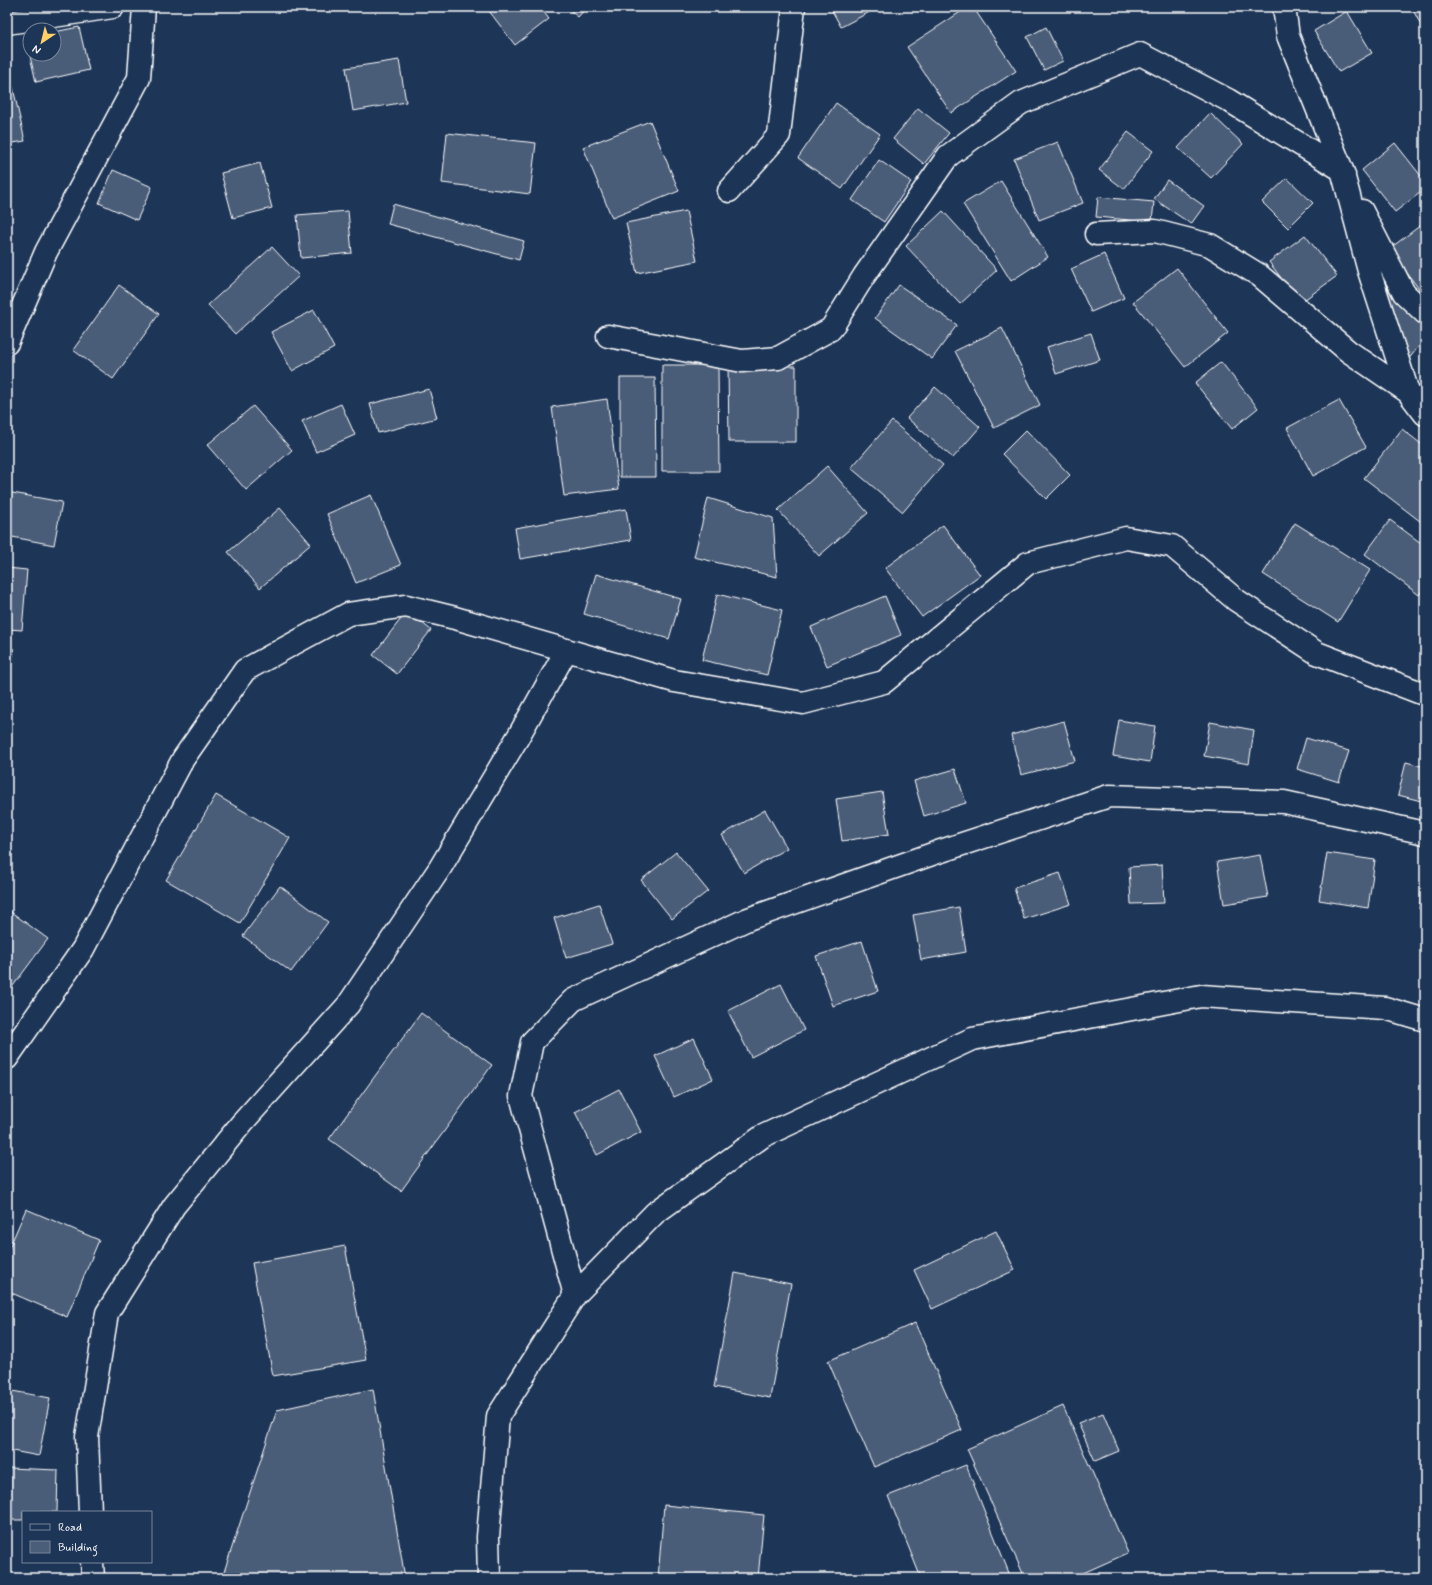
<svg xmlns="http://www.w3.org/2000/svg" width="1432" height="1585" viewBox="0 0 1432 1585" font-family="Mynerve,sans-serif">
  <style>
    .building { fill: #4a5d79; stroke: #fff }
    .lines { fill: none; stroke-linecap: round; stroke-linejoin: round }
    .minor-casing { stroke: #fff; stroke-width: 25 }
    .minor { stroke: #1d3557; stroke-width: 22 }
  </style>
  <rect width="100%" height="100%" fill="#1d3557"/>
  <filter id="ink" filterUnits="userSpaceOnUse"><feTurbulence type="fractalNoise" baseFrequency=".025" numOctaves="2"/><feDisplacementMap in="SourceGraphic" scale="8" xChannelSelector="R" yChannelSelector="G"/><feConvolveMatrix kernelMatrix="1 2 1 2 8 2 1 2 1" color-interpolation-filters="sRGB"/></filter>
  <g filter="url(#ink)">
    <path class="building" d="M486,7H540L549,19L515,45Z
      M566,7H587L578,17Z
      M830,7H879L841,27Z
      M968,7H973L1016,71L951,113L907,47Z
      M1418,7H1425V33L1413,10Z
      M1347,11L1372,53L1339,72L1314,31Z
      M79,27L89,70L36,82L26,39L30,38V54H54V32Z
      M1046,27L1063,61L1044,70L1027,37Z
      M399,60L406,102L353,111L346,68Z
      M9,70L25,141L7,144V71Z
      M836,103L880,134L842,189L798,158Z
      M918,108L949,133L924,164L893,139Z
      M1210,113L1243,144L1211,178L1178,148Z
      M650,121L679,191L612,218L583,147Z
      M1128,132L1153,151L1124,189L1099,170Z
      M447,133L536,143L530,194L442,183Z
      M1058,142L1083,203L1039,220L1014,159Z
      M1395,143L1425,181V189L1395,212L1362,170Z
      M879,160L911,182L884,222L852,200Z
      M260,163L272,208L233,218L221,173Z
      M113,170L152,187L137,220L99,203Z
      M1287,178L1313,203L1288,228L1262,202Z
      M1167,180L1204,206L1191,224L1154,199Z
      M1001,181L1048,257L1011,281L963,204Z
      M1098,197L1154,202L1152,222L1096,217Z
      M393,204L524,241L519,260L388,224Z
      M348,211L352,253L301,258L297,215Z
      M686,211L697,261L637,273L626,223Z
      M943,211L997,270L960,304L906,246Z
      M1425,222V297L1389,249Z
      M1305,235L1337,276L1300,303L1269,262Z
      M272,247L299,276L235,334L208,305Z
      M1104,254L1124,298L1091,312L1071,269Z
      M1177,268L1228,333L1185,367L1133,302Z
      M1388,283L1425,326V339L1407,361L1378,284Z
      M119,285L159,314L113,379L73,350Z
      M899,285L957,325L932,359L875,318Z
      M314,310L334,348L292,371L271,332Z
      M1002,328L1040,405L994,428L955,351Z
      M1091,333L1100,360L1056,374L1047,347Z
      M1221,362L1258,408L1232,429L1195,383Z
      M662,365H718L719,471H662Z
      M728,366H796V442H729Z
      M620,378H655L656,477H620Z
      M1425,382V396L1419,392Z
      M935,387L980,427L953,458L907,418Z
      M429,389L437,418L378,433L370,404Z
      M607,399L619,489L564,496L552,407Z
      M1339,400L1366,447L1313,476L1287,428Z
      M341,404L355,435L316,452L302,421Z
      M253,406L292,450L246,490L207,445Z
      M892,421L943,465L903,512L851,468Z
      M1402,429L1425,447V525L1364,478Z
      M1026,430L1070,475L1046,499L1002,454Z
      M827,466L868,513L819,556L778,510Z
      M7,492L62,502L54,545L7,536Z
      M371,495L401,565L356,583L327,514Z
      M708,498L773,518L777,577L694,557Z
      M280,508L311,544L260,588L228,552Z
      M626,509L631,540L520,559L515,528Z
      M1390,520L1425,546V587L1419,595L1365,554Z
      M1295,523L1370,570L1338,622L1263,574Z
      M943,525L980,575L922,617L885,568Z
      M7,568L27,570L22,630L7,629Z
      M596,574L681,599L669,639L584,614Z
      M717,594L782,610L767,675L702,660Z
      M885,596L901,635L827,666L811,627Z
      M407,611L431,630L397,674L373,655Z
      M7,648L14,649L7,698Z
      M1119,720L1155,726L1150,762L1113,756Z
      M1064,721L1075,761L1021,775L1011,735Z
      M1210,722L1254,730L1249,764L1204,756Z
      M1306,738L1349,751L1339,782L1297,769Z
      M1406,762L1425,767V802L1398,795Z
      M955,769L966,803L924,816L914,781Z
      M882,792L889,834L842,841L836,799Z
      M216,795L290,838L240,923L166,880Z
      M765,810L787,848L744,873L722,835Z
      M676,852L708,891L672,919L641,880Z
      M1327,853L1375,860L1368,908L1319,900Z
      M1260,855L1268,897L1224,904L1217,862Z
      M1162,865L1164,903L1131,904L1129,867Z
      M1060,873L1071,904L1024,919L1014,888Z
      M1423,880L1425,881V909H1419Z
      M280,886L328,922L291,972L243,936Z
      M599,904L612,944L566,958L554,918Z
      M959,907L966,952L921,960L913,915Z
      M7,909L48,939L7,994Z
      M862,941L878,991L833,1006L816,956Z
      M781,984L804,1030L751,1057L728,1011Z
      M421,1013L492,1065L401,1191L329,1139Z
      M694,1038L713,1079L674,1097L655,1056Z
      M619,1089L641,1132L597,1155L575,1112Z
      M26,1209L99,1240L67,1317L7,1291V1253Z
      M996,1231L1015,1270L932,1309L914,1270Z
      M345,1246L366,1360L273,1376L252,1263Z
      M735,1273L791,1284L770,1398L714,1387Z
      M915,1323L962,1430L874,1467L828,1361Z
      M373,1389L405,1578H222L277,1410Z
      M7,1390L50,1398L39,1456L7,1450Z
      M1063,1406L1128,1553L1072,1578H1025L967,1449Z
      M1103,1413L1119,1451L1095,1461L1078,1423Z
      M966,1465L1011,1578H921L888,1496Z
      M7,1468L58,1470L57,1512H23V1520H7Z
      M664,1505L764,1515L758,1578H658Z"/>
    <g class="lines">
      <defs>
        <path id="minor" d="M1284,7L1288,36L1344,175
          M7,23L113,7
          M729,191L779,135L794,7
          M1362,211L1404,293L1425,313
          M1096,234L1155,231L1210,245L1259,275L1348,351L1408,392
          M608,336L742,361L778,358L831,329L864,276L948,156L1021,103L1140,54L1228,100L1342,170L1369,271L1408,392L1425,414
          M7,343L46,252L139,78L144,7
          M7,1058L83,949L183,759L245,670L348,614L406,606L455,618L674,681L803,703L884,682L1028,563L1126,538L1172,546L1236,600L1317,653L1421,693H1425
          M575,1295L521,1096L532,1042L573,1000L748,919L938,852L1109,796L1284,802L1425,833
          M90,1512L87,1437L107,1313L174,1206L242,1123L348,1005L440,868L518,737L566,651
          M92,1562L93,1578
          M489,1578L488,1537L498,1416L575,1295L655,1213L763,1136L972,1039L1201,996L1385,1008L1425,1020"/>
      </defs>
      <use href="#minor" class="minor-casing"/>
      <use href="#minor" class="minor"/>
    </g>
  </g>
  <rect width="1432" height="1585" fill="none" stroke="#1d3557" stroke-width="24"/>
  <rect x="12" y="12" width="1408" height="1561" fill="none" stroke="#fff" stroke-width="1.5" filter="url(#ink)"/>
  <rect x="22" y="1511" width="130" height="52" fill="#1d3557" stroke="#77869a"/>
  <rect x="30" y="1524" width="20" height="6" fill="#1d3557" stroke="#77869a"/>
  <text x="58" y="1531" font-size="12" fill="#ffffff">Road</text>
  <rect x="30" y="1541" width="20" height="12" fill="#4a5d79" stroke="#77869a"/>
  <text x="58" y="1551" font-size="12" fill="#ffffff">Building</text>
  <g transform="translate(42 42) rotate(215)"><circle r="19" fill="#1d3557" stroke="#77869a"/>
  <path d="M0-3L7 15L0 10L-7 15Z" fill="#ffd166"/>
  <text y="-6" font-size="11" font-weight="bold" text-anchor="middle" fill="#ffffff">N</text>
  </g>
</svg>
